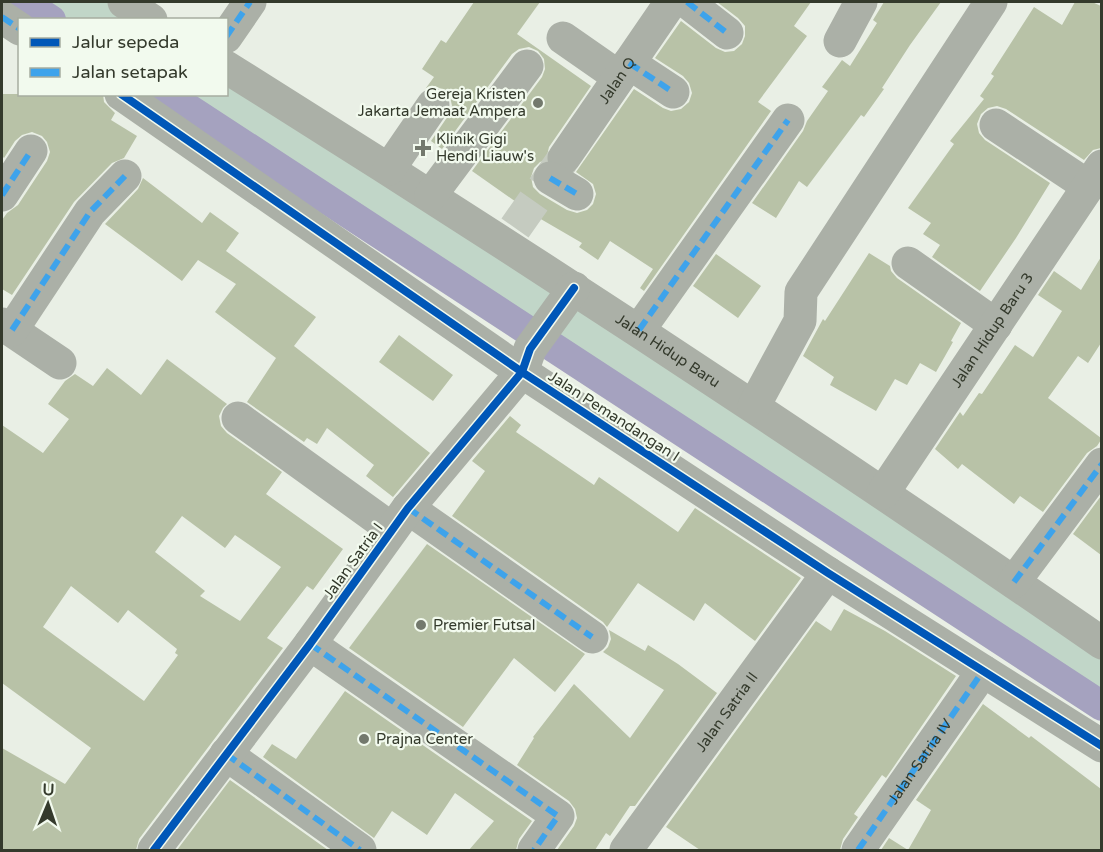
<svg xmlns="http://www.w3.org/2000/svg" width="1103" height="852" viewBox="0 0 1103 852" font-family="'Varela Round',sans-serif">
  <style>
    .green { fill: #c1d6c8 }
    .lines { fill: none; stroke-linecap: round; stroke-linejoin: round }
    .canal { stroke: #a5a2bf; stroke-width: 30 }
    .building { fill: #b8c2a7; fill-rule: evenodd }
    .minor-tunnel { stroke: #c5cbc0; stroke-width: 33; stroke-dasharray: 33 16; stroke-linecap: butt }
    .minor { stroke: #abb0a7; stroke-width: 33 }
    .quiet { stroke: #3ea3eb; stroke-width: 6; stroke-dasharray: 12 6; stroke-linecap: butt }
    .cycleway-casing { stroke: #f2faee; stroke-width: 11 }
    .cycleway { stroke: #0057b8; stroke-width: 8 }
    .poi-dot { fill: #73796d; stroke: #f2faee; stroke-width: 2 }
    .labels { text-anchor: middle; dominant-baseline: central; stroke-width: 4.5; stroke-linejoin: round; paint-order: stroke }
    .street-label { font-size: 15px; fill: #343a2c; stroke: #f2faee }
    .poi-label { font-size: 15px; fill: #343a2c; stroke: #f2faee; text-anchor: start }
  </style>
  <rect width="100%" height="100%" fill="#e9efe5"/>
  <path class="green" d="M25,2H124L152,19H52Z
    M227,66L1101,641V706L601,379L535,338L165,95L226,94Z"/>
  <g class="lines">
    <path class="canal" d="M23,2L51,20
      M166,94L1102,706"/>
  </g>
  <path class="building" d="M474,2H540L517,34L591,86L549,147L546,160L540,162L534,168L531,177L533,187L540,194L567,210L577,213L587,210L593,204L596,194L593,184L576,172L634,89L663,108L671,111L681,109L689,102L692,93L689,83L683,76L655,58L681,21L716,48L725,52L734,51L742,44L745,36V26L738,18L717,2H811L794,26L807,36L758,102L771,111L644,291L640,288L653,269L610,241L598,260L579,247L582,243L539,218L472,171L542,77L545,69L544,59L538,51L529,47L519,49L512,54L442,149L431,141L448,116L452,106L450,96L444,90L435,86L426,88L434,77L422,69L441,40L446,43Z
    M884,2H941L910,45L882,88L884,89L864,117L861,115L807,187L799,181L776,218L752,203L803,131L807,121L828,91L822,87L842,60L850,66L877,23L873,20Z
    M1075,2H1092L1101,6V148L1093,150L1084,160L1006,109L997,106L988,108L981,114L977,124L979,133L985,140L1050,183L1016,238L980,291L932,257L940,245L923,234L931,223L908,208L954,144L950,141L984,99L980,96L994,76L991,74L1034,7L1062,25Z
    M2,94H103L104,102L115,113L111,120L137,136L124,158L112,163L74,202L12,295L2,289V220L7,213L18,205L47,161L50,152L47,142L42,136L32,132L22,135L15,141L4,158L2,156Z
    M143,178L202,223L210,212L239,233L226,251L316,317L294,346L430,453L393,497L366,476L374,465L327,428L317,444L307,438L304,442L247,402L276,358L215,312L236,284L198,260L182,281L105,224L138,189Z
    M869,253L890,266L891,271L897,278L961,323L951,341L953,342L936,372L920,363L907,385L895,379L876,411L830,385L834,377L803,356L817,330L823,319L825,321Z
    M716,254L761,286L738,318L693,286Z
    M1101,257V343L1088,363L1078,356L1048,398L1101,438V440L1097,446L1087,453L1043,512L1020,496L1014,504L962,464L958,469L935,449L960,412L963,416L979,393L982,394L1015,345L1033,357L1062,311L1038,295L1054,271L1081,290Z
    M399,335L453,375L433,401L379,362Z
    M167,359L227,404L223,408L219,416L221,426L227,433L282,472L266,494L343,549L313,590L307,586L267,638L283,648L139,839L136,850H2V748L65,784L91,748L2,683V425L43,453L69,419L48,404L65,381L75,374L93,386L107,368L141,395ZM182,516L225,548L235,535L281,567L240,621L200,596L205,591L155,552ZM71,586L118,623L128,610L177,649L175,653L178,655L144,701L43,627Z
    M510,416L521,425L516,432L594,485L599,477L678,532L695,508L801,578L755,641L705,603L694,621L638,583L607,627L603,622L452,516L485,471L472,461Z
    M1101,496V555L1073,534Z
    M427,544L585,654L555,692L514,658L463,727L349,648Z
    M844,609L885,631L956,676L886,778L882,775L854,814L858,817L843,839L840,850H700L666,827L816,621L831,631Z
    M609,630L645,651L648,645L678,664L717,693L635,806H630L610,836L606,833L595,850H557L574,826L577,818L575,809L569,801L517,765L534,738L533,737L574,684L630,738L664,690L603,652L608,647L611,639Z
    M345,691L532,821L519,839L516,850H469L494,821L455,793L427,835L392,811L374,838L263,757L272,744L296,759Z
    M983,704L1029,738L1031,736L1101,789V850H881L889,838L908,850L931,810L916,800Z
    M230,780L328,850H177Z"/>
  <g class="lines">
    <path class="minor-tunnel" d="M515,228L564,158"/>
    <g class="minor">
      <path d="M124,2L151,20"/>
      <path d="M687,2L727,33"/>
      <path d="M2,17L20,29"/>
      <path d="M226,37L250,2"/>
      <path d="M563,38L619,77"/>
      <path d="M840,41L861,2"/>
      <path d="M629,63L673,92"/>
      <path id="s1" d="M226,67C523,253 814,444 1102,643"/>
      <path d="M121,94L522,372L828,573L1102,746"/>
      <path d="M996,125L1088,186"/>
      <path id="s2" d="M564,158L671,2"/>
      <path d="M389,169L433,105"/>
      <path d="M550,178L577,194"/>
      <path d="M2,195L31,151"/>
      <path d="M431,195L527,66"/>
      <path d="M908,263L996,325"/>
      <path d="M2,324L60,363"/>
      <path d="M12,330L90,212L125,176"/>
      <path d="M639,330L788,120"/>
      <path d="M754,406L800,321L801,292L991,2"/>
      <path d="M238,418L392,529"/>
      <path id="s3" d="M883,493L1102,166"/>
      <path d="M408,508L592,637"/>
      <path d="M1014,582L1102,464"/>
      <path d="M310,644L558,816L534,850"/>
      <path d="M226,754L360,850"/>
      <path d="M154,850L310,644L408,508L522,372L530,349L574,288"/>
      <path id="s4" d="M626,850L828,573"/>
      <path id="s5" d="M858,850L983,671"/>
    </g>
    <path class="quiet" d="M687,2L727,33
      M2,17L20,29
      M226,37L250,2
      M629,63L673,92
      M550,178L577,194
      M2,195L31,151
      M12,330L90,212L125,176
      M639,330L788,120
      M408,508L592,637
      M1014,582L1102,464
      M310,644L558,816L534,850
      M226,754L360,850
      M858,850L983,671"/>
    <defs>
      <path id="cycleway" d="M121,94L522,372L828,573L1102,746
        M154,850L310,644L408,508L522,372L530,349L574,288"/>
    </defs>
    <use href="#cycleway" class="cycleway-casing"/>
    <use href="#cycleway" class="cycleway"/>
  </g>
  <g class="poi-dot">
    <circle cx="538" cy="103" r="6"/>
    <path d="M420 139h6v6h6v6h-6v6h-6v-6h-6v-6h6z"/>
    <circle cx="421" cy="625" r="6"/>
    <circle cx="364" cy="739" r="6"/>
  </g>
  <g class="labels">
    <g class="street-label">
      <text stroke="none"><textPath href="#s2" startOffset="94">Jalan Q</textPath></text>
      <text stroke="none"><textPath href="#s3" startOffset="196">Jalan Hidup Baru 3</textPath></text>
      <text stroke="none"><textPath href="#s1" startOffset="525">Jalan Hidup Baru</textPath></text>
      <text transform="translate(614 416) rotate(33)">Jalan Pemandangan I</text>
      <text transform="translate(353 561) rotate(-54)">Jalan Satria I</text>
      <text stroke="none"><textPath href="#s4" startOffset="171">Jalan Satria II</textPath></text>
      <text stroke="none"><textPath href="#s5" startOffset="108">Jalan Satria IV</textPath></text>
    </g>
    <g class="poi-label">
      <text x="526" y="94" text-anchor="end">Gereja Kristen<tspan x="526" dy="17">Jakarta Jemaat Ampera</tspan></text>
      <text x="436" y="139">Klinik Gigi<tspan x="436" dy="17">Hendi Liauw's</tspan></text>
      <text x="433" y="625">Premier Futsal</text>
      <text x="376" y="739">Prajna Center</text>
    </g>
  </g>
  <rect width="1103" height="852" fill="none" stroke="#343a2c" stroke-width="6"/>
  <rect x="18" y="18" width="210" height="78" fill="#f2faee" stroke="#a6ada0" stroke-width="1.5"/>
  <rect x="30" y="38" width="30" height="9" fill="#0057b8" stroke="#a6ada0" stroke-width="1.5"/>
  <text x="72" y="48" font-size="18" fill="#343a2c">Jalur sepeda</text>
  <rect x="30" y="68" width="30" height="9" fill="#3ea3eb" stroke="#a6ada0" stroke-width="1.5"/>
  <text x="72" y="78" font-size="18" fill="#343a2c">Jalan setapak</text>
  <g transform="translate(48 804) rotate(2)" stroke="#f2faee" stroke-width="4.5" paint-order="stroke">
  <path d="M0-4.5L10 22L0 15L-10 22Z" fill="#343a2c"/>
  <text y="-9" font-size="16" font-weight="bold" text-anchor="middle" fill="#343a2c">U</text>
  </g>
</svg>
